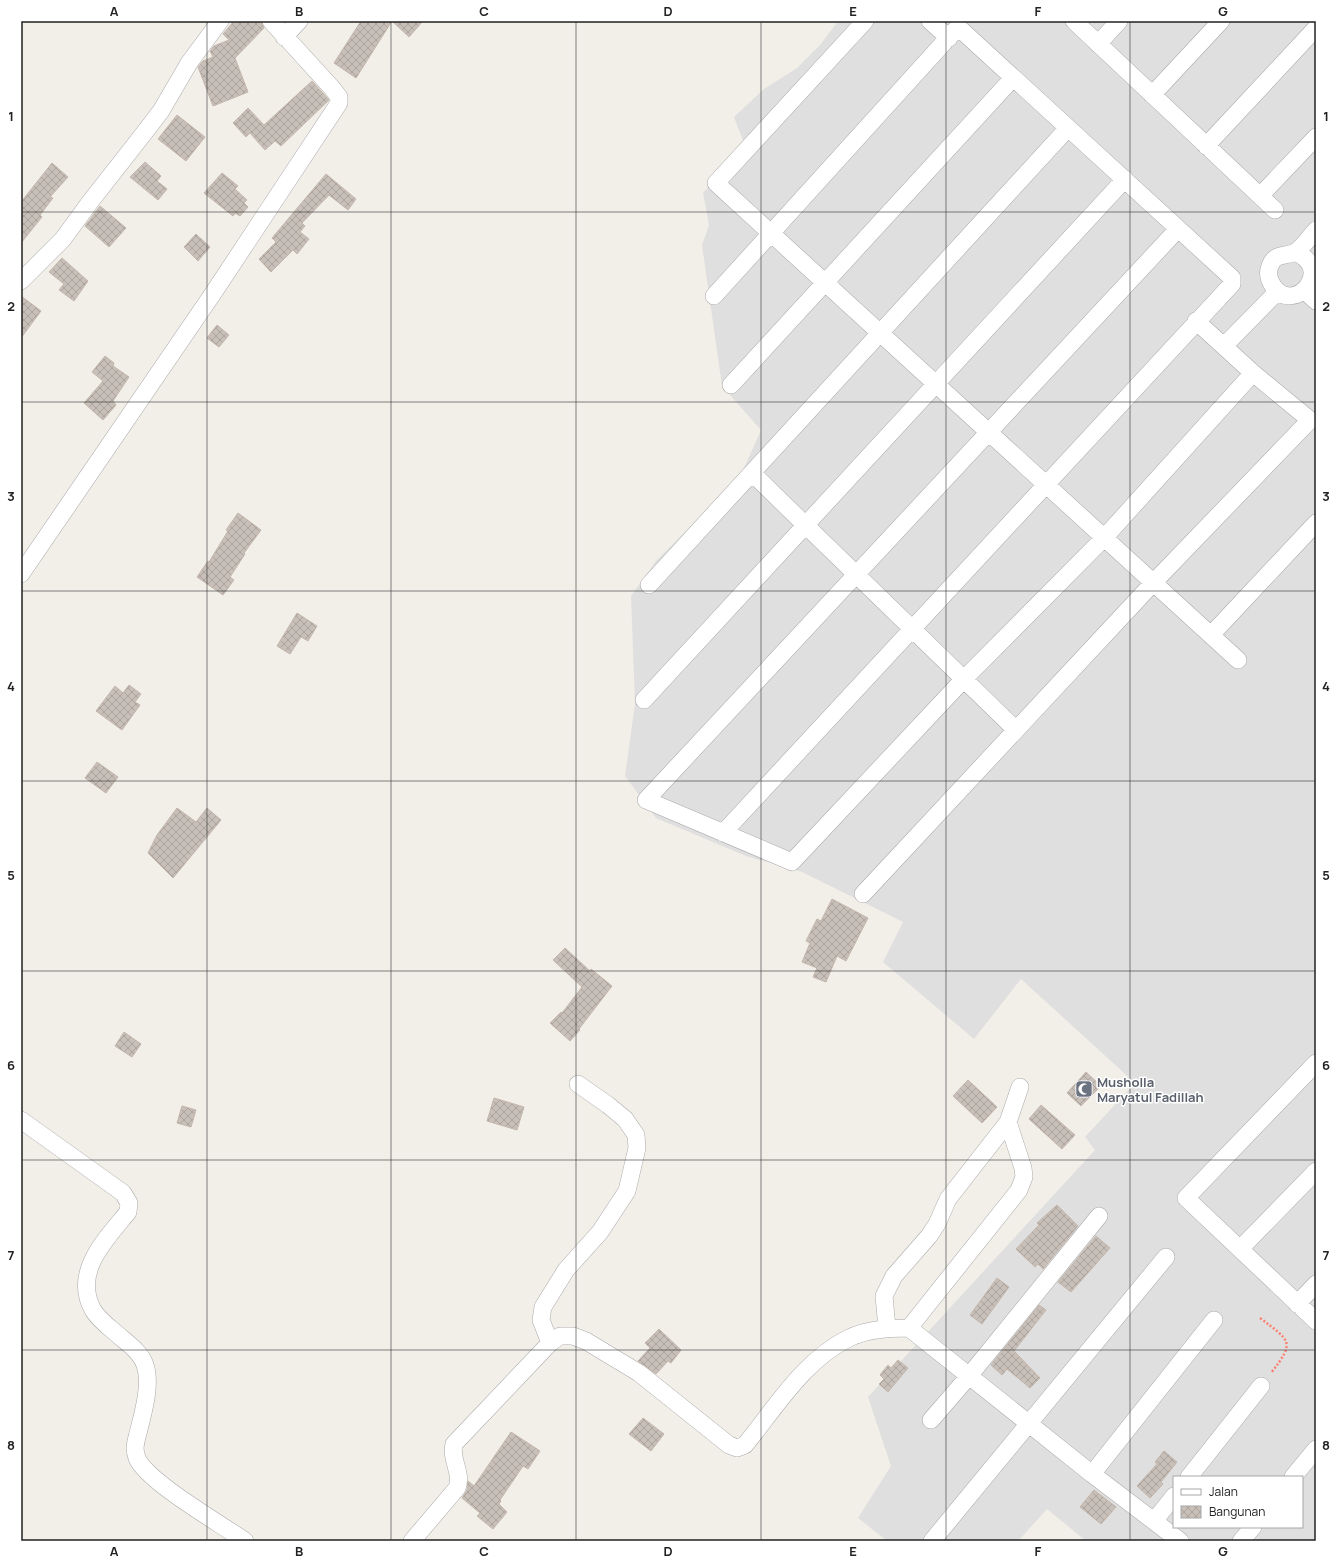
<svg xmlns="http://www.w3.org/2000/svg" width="1337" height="1562" viewBox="0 0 1337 1562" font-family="Manrope,sans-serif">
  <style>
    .residential { fill: #e0dfdf; fill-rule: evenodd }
    .building { fill: url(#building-cross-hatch); stroke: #c4b6ab }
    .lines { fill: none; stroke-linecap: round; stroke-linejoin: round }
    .minor-casing { stroke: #a9a9a9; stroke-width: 18 }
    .path { stroke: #fa8072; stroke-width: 2.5; stroke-dasharray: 2 2; stroke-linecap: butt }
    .minor { stroke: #fff; stroke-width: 17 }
    .grid { fill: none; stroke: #222; stroke-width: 1; stroke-opacity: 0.55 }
    .labels { text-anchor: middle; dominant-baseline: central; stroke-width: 3; stroke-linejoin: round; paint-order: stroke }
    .worship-label { font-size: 13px; font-weight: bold; fill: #5b616d; stroke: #fff; text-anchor: start }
    .neatline { fill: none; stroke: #222; stroke-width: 1.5 }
    .grid-label { font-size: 13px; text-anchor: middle; font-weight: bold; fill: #222 }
  </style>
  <defs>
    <pattern id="building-cross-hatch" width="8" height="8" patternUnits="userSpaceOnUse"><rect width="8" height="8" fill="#c7bfb8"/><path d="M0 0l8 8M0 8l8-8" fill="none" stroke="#aba49e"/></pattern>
  </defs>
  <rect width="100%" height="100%" fill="#f2efe9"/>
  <path class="residential" d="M838,21H1316V1541H1086L1047,1509L1018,1541H887L858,1518L891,1466L868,1397L1095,1150L1085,1137L1135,1083L1021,979L974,1039L883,962L903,922L802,872L746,856L656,818L625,776L635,704L631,596L656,561L740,477L761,430L722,386L702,245L709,225L703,193L745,146L734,117L764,89L797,68L821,44ZM1174,1477H1302V1527H1174Z"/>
  <path class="building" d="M234,21H261L264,28L235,58L248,92L213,106L198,67L203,61L213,57L210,51L214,46L229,40L223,34Z
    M361,21H423L409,37L392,21L356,78L334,63Z
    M312,81L329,100L281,146L275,141L265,150L250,133L246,137L233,123L248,108L264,125Z
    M177,115L205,137L186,161L158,139Z
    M145,162L161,176L157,181L167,189L158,200L130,177Z
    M52,163L68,177L50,197L53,198L40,215L42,217L21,243V202Z
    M222,173L238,186L235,189L247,200L244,203L248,207L240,216L235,213L233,216L204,193Z
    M326,174L356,199L348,210L329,195L302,223L305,226L300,232L309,239L297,254L293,250L271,272L259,259L276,242L272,238Z
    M100,206L126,228L109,247L85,226Z
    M196,234L210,247L198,261L184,247Z
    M62,258L88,281L74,301L59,290L64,284L49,272Z
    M21,296L41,311L21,338Z
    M217,325L229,335L219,347L207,338Z
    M105,356L114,363L113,366L129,377L113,401L116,405L103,420L84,403L103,381L92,372Z
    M238,513L261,530L244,553L245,554L230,577L234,580L223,595L197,577L208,561L209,562L228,531L226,530Z
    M297,613L317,626L308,641L301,637L290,654L277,646Z
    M129,685L141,694L135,702L140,705L122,730L96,711L115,686L123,693Z
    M97,762L118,777L106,793L85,778Z
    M177,808L196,822L207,808L221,820L173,878L148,853L157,835Z
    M832,899L868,918L846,961L837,956L826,982L813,977L817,968L802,962L810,943L806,941L817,919L821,921Z
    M565,948L590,971L591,969L612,986L579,1029L580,1030L570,1041L550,1023L561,1012L562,1013L582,987L553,960Z
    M124,1032L141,1044L132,1057L115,1046Z
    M1086,1072L1101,1086L1081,1106L1067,1093Z
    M968,1080L997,1107L982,1123L953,1096Z
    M494,1098L524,1107L517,1130L487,1121Z
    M1041,1105L1075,1135L1062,1149L1029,1119Z
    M182,1106L196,1110L191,1127L177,1123Z
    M1057,1205L1078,1226L1043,1269L1038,1264L1035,1267L1016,1249L1039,1225L1037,1223Z
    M1096,1236L1110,1248L1071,1292L1058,1282Z
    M997,1278L1009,1287L982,1324L970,1315Z
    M1039,1305L1046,1310L1014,1351L1040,1378L1030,1388L1007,1369L1002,1375L991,1365Z
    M659,1329L681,1350L671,1363L668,1361L656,1374L638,1361L650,1348L645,1343Z
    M898,1360L908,1368L888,1392L879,1384L884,1379L880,1375L888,1365L891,1368Z
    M643,1418L664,1434L651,1451L629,1434Z
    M511,1432L540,1451L528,1469L523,1466L500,1500L501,1501L499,1504L507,1512L493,1529L477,1516L480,1513L462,1498L467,1490L468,1481L474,1486Z
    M1164,1451L1177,1462L1161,1482L1163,1484L1150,1498L1137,1486L1157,1464L1155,1462Z
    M1094,1490L1116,1507L1101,1524L1080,1507Z"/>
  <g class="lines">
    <defs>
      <path id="minor" d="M865,21L716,183L1238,660
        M930,21L949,38
        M1074,21L1275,210
        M284,37L299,21
        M1098,44L1119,21
        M1152,95L1221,21
        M1206,146L1316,28
        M1260,196L1316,137
        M1178,229L646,800L792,862L963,680L1104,538L1253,373
        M1295,252C1336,270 1293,316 1273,286C1269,280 1267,273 1270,266C1275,252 1286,257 1295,252C1303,248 1310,236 1316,230
        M21,281L63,239L90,202L141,137L161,111L189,63L220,21
        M1305,291L1316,301
        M714,296L958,27L1232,278V284L723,833
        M1224,346L1277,292
        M731,385L1013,78
        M752,473L1016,730
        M21,574L214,292L339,103V97L332,88L271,21
        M649,585L1068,128
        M1211,635L1316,523
        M644,700L1125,179
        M863,894L1153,583L1310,420L1253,373L1196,321
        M1316,1063L1186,1198L1316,1321
        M21,1120L123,1193L129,1203L128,1212C106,1239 72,1272 93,1310C99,1320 109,1327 117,1334C127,1343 141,1352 145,1365C152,1385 142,1417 137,1437C135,1445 134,1450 137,1458C146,1481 221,1524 245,1541
        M1240,1249L1316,1171
        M1297,1304L1316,1284
        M887,1328L884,1296L894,1276L929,1236L937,1224L948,1199L1008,1122
        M909,1328L1019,1190L1024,1177L1023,1168L1008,1122L1020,1087
        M550,1343L541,1320L543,1307L566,1270L600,1232L627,1191L637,1148L636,1135L625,1119L608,1105L578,1084
        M931,1420L969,1376L1099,1216
        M1092,1474L1214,1320
        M1189,1477L1261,1386
        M1293,1477L1316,1449
        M1155,1520L1174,1496
        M412,1541L457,1488C463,1473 450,1460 454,1444L550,1343L560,1336H573L586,1341L639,1373L729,1445L737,1448L745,1445C776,1407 804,1360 849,1338C867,1329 889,1328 909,1328L1092,1474L1180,1541
        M932,1541L1166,1257
        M1241,1541L1253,1527"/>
    </defs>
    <use href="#minor" class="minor-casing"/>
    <path class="path" d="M1260,1318C1290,1341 1296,1341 1271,1373"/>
    <use href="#minor" class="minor"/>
  </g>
  <path class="grid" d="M207,21V1541M391,21V1541M576,21V1541M761,21V1541M946,21V1541M1130,21V1541M21,212H1316M21,402H1316M21,591H1316M21,781H1316M21,971H1316M21,1160H1316M21,1350H1316"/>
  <defs>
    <symbol id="mosque-square" viewBox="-11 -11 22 22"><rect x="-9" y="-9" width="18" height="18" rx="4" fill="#6b7280" stroke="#fff"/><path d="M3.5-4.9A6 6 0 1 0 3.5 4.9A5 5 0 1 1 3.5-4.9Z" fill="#fff"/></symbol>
  </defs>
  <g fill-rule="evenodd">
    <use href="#mosque-square" x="1074" y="1079" width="20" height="20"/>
  </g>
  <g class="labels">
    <g class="worship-label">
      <text x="1097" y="1082">Musholla<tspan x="1097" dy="15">Maryatul Fadillah</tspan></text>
    </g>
  </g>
  <rect width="1337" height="1562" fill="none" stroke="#ffffff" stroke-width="44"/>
  <rect x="1173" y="1476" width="130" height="52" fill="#ffffff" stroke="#a7a7a7"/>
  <rect x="1181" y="1489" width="20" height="6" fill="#ffffff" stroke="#a7a7a7"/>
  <text x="1209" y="1496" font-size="12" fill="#222222">Jalan</text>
  <rect x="1181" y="1506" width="20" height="12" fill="url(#building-cross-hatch)" stroke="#a7a7a7"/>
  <text x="1209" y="1516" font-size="12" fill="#222222">Bangunan</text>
  <rect x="22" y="22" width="1293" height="1518" class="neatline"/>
  <g class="grid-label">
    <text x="114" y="16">A</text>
    <text x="299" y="16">B</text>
    <text x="484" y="16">C</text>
    <text x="668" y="16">D</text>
    <text x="853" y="16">E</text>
    <text x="1038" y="16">F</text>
    <text x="1223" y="16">G</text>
    <text x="11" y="121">1</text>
    <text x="1326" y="121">1</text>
    <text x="11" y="311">2</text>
    <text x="1326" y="311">2</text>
    <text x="11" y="501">3</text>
    <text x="1326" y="501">3</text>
    <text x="11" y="691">4</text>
    <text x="1326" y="691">4</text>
    <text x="11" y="880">5</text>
    <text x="1326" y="880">5</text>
    <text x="11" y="1070">6</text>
    <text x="1326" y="1070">6</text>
    <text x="11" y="1260">7</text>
    <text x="1326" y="1260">7</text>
    <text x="11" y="1450">8</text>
    <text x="1326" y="1450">8</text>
    <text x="114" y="1556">A</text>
    <text x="299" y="1556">B</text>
    <text x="484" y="1556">C</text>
    <text x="668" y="1556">D</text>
    <text x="853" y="1556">E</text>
    <text x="1038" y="1556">F</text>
    <text x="1223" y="1556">G</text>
  </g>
</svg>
